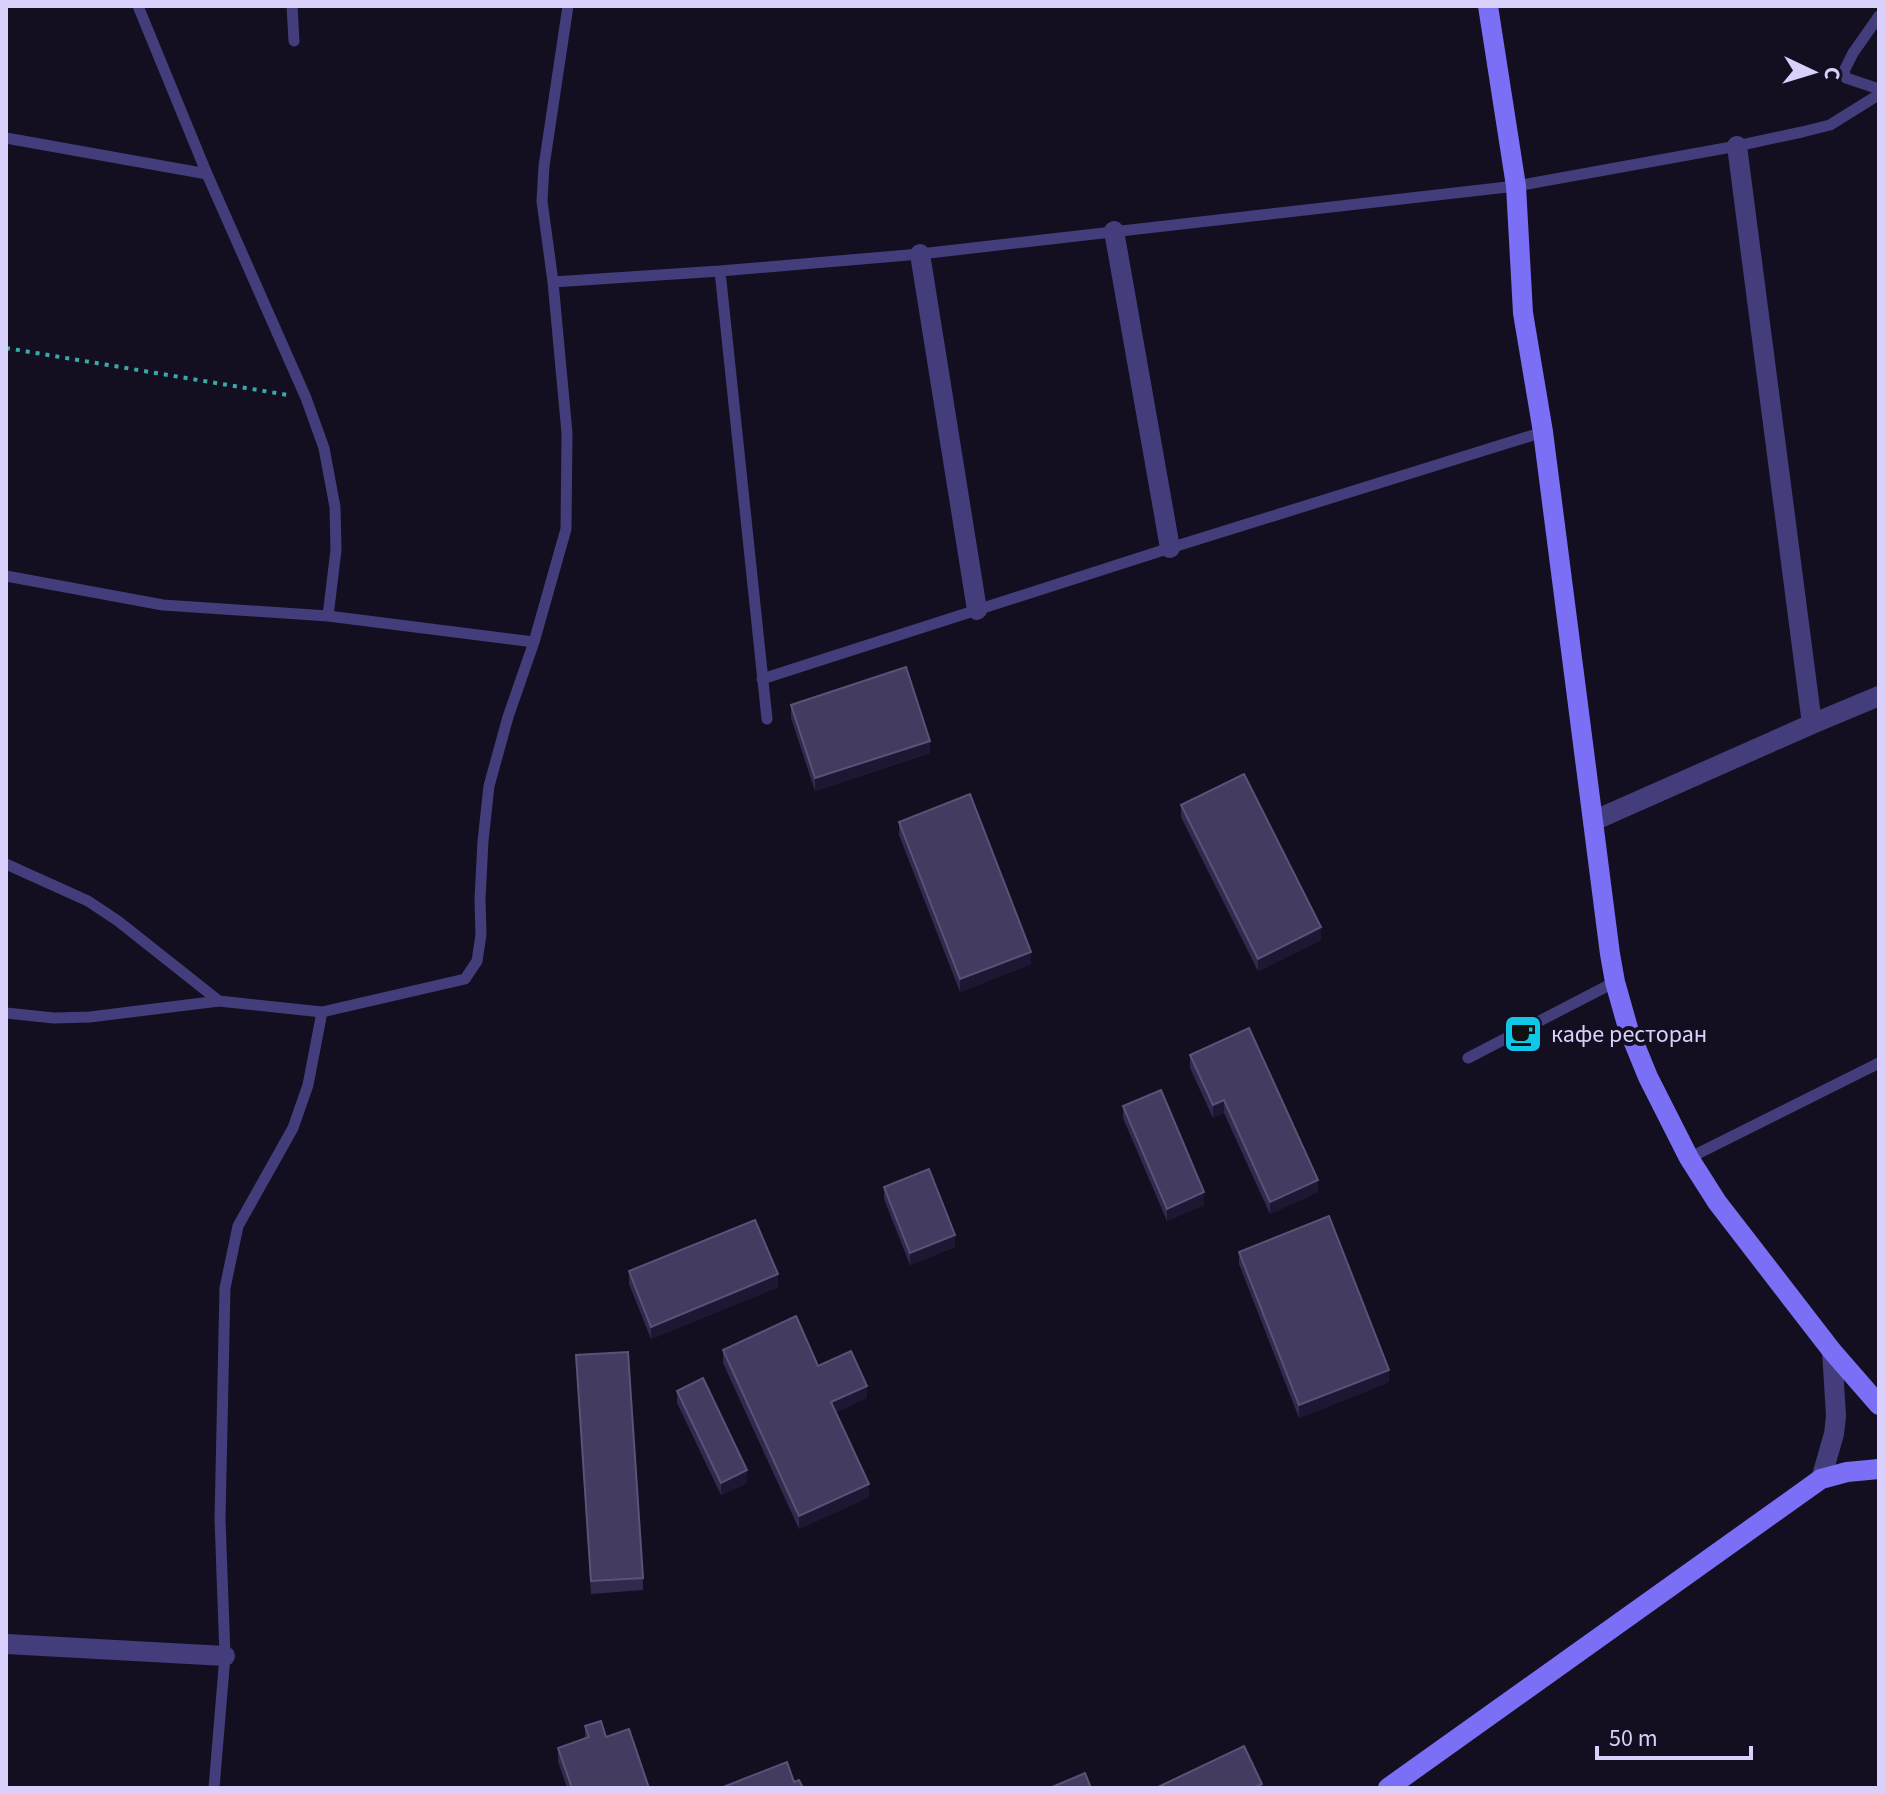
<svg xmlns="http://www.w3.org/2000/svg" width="1885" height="1794" viewBox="0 0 1885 1794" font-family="'Source Sans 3',sans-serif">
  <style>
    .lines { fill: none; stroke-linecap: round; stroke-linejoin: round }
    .path { stroke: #37aaaa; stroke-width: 4; stroke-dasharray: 4 6; stroke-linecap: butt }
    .lane { stroke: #433d7c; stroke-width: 11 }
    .street { stroke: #433d7c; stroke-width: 20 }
    .secondary { stroke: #7a6ff5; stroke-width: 20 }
    .wall { fill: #32294d }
    .shaded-wall { fill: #1e1733 }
    .building { fill: #443b60; stroke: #5b5278; stroke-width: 2 }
    .labels { text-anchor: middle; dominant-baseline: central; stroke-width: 8; stroke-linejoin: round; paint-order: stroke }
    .poi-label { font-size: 24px; fill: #d9d1fc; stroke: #130f20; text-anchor: start }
  </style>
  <rect width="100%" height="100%" fill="#130f20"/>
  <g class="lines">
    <path class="path" d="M6,348L288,395"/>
    <path class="lane" d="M138,6L207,174
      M292,6L294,41
      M1879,16L1853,53L1844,71L1846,78L1879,89
      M6,138L207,174L306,398L324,448L335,507L336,550L328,616
      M720,271L767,719
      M553,282L720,271L920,254L1516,186L1737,146L1802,132L1830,125L1875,97
      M6,576L163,605L328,616L534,642
      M762,679L1170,548L1543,432
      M6,864L88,901L118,921L219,1001L322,1012
      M6,1013L54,1018L90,1017L219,1001
      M1468,1058L1615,982
      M1689,1158L1879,1063
      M214,1788L225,1656L220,1519L225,1288L238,1226L293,1128L308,1085L322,1012L465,979L477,961L481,935L480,899L483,841L489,786L508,717L534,642L566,529L567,433L553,282L542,201L544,166L568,6"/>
    <path class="street" d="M1737,146L1812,724L1879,696
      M1114,231L1170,548
      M920,254L977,610
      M1593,821L1812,724
      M1821,1479L1834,1434L1836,1416L1832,1351
      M6,1644L225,1656"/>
    <path class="secondary" d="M1488,6L1516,186L1523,313L1543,432L1610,954L1615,982L1628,1028L1648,1077L1689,1158L1717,1202L1832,1351L1879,1405
      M1388,1788L1821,1479L1847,1472L1879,1469"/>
  </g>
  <path class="wall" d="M791,705L930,753L815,791L791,718Z
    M1181,805L1321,940L1258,971L1181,817Z
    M899,822L1031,964L960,992L899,835Z
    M1190,1055L1318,1192L1270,1214L1224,1113L1213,1118L1190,1068Z
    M1123,1106L1204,1205L1167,1221L1123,1118Z
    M884,1187L955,1247L910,1265L884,1199Z
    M1239,1252L1389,1382L1299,1418L1239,1264Z
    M629,1271L778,1287L651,1339L629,1284Z
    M723,1350L818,1366L867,1398L836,1412L869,1497L799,1529L723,1363Z
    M576,1355L643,1578V1590L591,1594Z
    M677,1391L747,1483L721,1495L677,1403Z
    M585,1726L606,1737L649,1788H567L558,1761V1748L585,1739Z"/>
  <path class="shaded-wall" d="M930,741V753L815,791V778Z
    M1321,927V940L1258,971V959Z
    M1031,952V964L960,992V979Z
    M1224,1100V1113L1213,1118V1105Z
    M1318,1180V1192L1270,1214V1202Z
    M1204,1192V1205L1167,1221V1209Z
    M955,1235V1247L910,1265V1253Z
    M778,1274V1287L651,1339V1327Z
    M1389,1370V1382L1299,1418V1405Z
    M867,1386V1398L831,1415V1402Z
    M747,1470V1483L721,1495V1483Z
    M869,1484V1497L799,1529V1516Z"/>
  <path class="building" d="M906,667L930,741L815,778L791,705Z
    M1244,774L1321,927L1258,959L1181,805Z
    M970,794L1031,952L960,979L899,822Z
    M1249,1028L1318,1180L1270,1202L1224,1100L1213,1105L1190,1055Z
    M1161,1090L1204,1192L1167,1209L1123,1106Z
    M929,1169L955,1235L910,1253L884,1187Z
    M1329,1216L1389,1370L1299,1405L1239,1252Z
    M755,1220L778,1274L651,1327L629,1271Z
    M796,1316L818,1366L851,1351L867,1386L831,1402L869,1484L799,1516L723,1350Z
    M628,1352L643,1578L591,1581L576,1355Z
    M703,1378L747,1470L721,1483L677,1391Z
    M601,1721L606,1737L629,1729L649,1788H572L558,1748L589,1737L585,1726Z
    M1244,1746L1262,1784L1254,1788H1156Z
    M787,1762L794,1782L799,1780L803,1788H724L723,1787Z
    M1085,1773L1091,1788H1050Z"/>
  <defs>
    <symbol id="cafe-square" viewBox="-11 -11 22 22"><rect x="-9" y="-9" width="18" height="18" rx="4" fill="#11c7e8" stroke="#130f20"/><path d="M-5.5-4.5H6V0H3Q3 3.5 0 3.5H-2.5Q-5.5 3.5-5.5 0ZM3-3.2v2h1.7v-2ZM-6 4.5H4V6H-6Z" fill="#111"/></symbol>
  </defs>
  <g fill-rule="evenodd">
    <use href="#cafe-square" x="1501" y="1012" width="44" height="44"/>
  </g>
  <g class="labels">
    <g class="poi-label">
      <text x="1551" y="1034">кафе ресторан</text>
    </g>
  </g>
  <rect width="1885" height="1794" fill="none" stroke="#d9d1fc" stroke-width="16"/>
  <g transform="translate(1813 72) rotate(94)" stroke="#130f20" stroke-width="6" paint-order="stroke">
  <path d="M0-6L14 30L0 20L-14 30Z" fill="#d9d1fc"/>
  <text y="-12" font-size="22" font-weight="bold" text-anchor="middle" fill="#d9d1fc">С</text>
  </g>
  <path d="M1597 1746v12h154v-12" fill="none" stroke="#d9d1fc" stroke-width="4"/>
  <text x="1609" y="1746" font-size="24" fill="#d9d1fc" stroke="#130f20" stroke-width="6" paint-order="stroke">50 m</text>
</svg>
